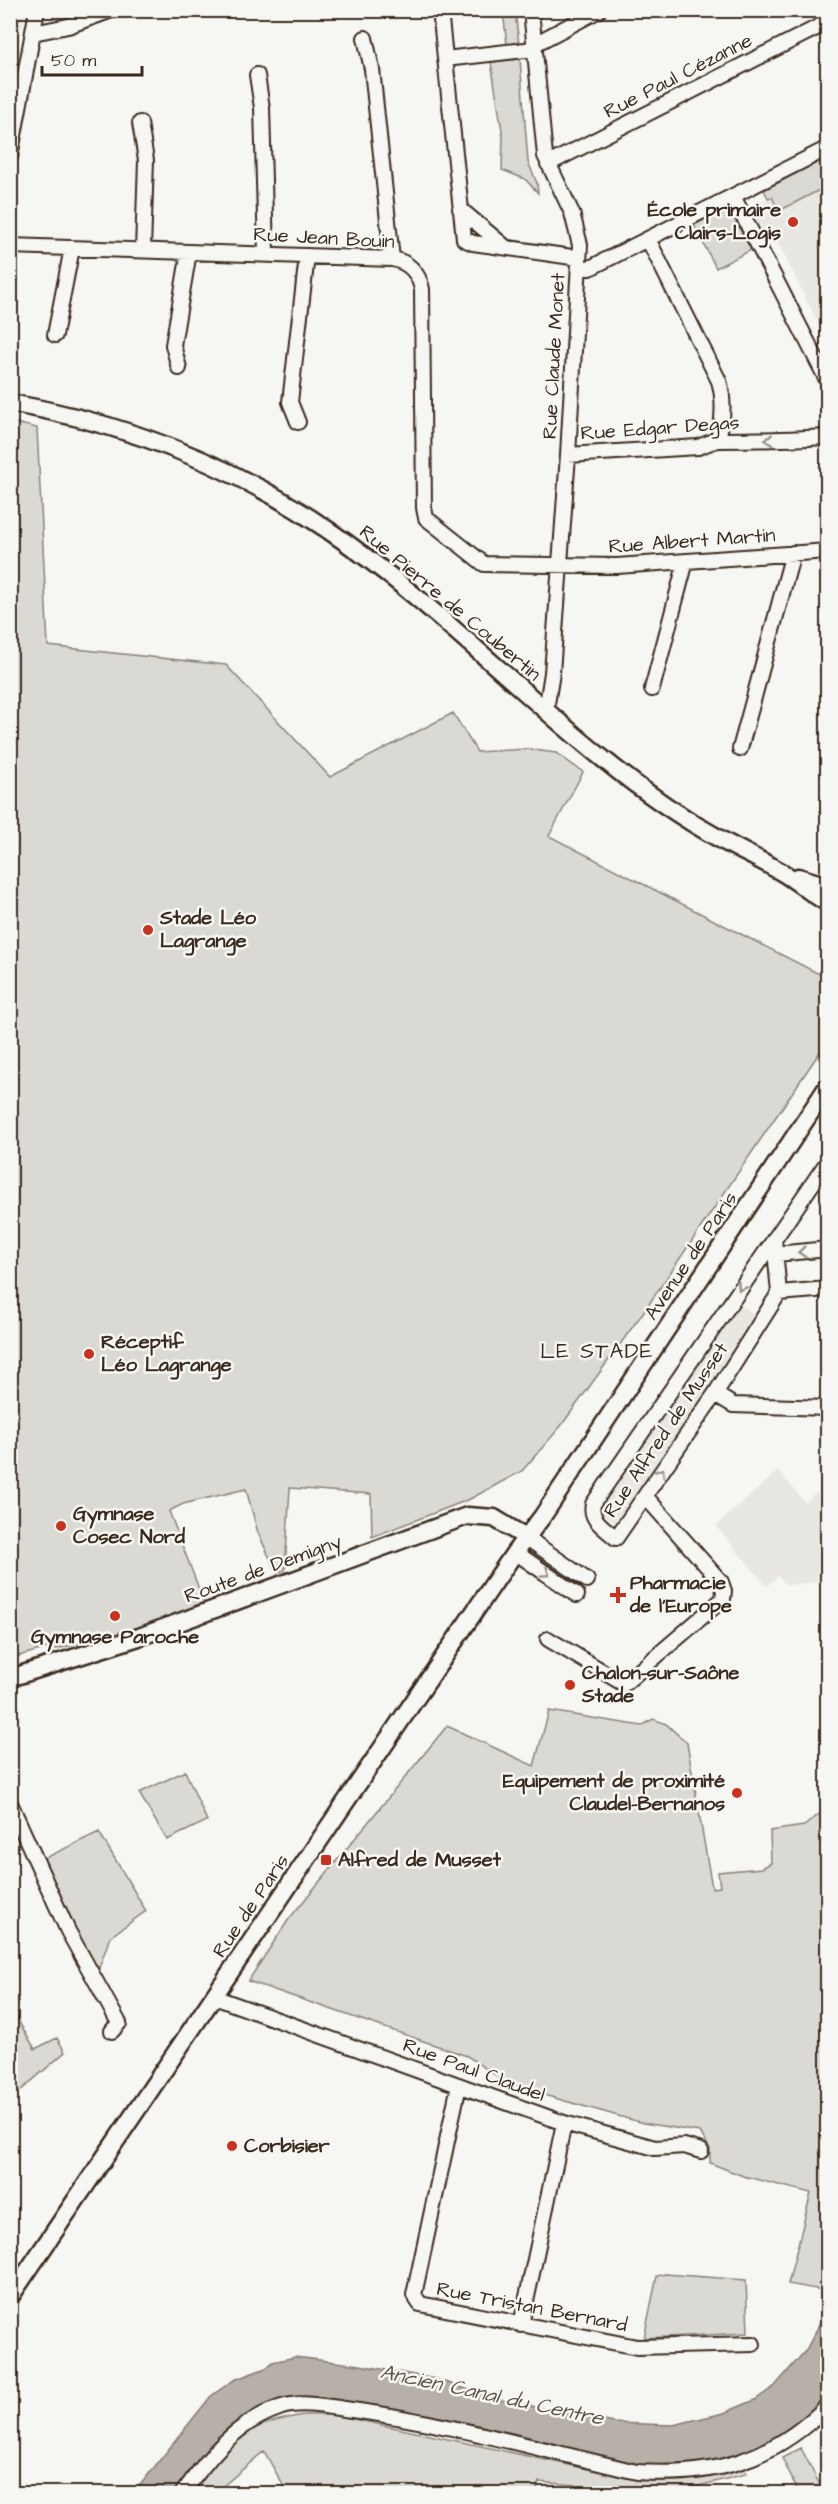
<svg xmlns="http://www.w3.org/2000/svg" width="838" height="2504" viewBox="0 0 838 2504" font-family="'Architects Daughter',sans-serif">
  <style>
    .built { fill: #e8e7e2 }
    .green { fill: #dad9d3; stroke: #8a8278; stroke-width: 1.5 }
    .water { fill: #b6b0a9; stroke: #857a71; stroke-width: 1.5 }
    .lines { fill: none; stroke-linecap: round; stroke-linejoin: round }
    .minor-casing { stroke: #3b2a1e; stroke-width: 18 }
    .major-casing { stroke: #3b2a1e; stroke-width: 21 }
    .minor { stroke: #f6f6f2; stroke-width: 14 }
    .major { stroke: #f6f6f2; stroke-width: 16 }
    .oneway { stroke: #989088 }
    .poi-dot { fill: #c8321e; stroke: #f6f6f2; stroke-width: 2 }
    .labels { text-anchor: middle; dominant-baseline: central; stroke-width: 5; stroke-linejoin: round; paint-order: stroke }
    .street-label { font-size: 20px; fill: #3b2a1e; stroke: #f6f6f2 }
    .poi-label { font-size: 20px; font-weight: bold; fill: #3b2a1e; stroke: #f6f6f2; text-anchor: start }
    .neighbourhood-label { font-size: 21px; letter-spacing: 1.5px; fill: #3b2a1e; stroke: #f6f6f2 }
    .water-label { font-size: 21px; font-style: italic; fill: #605248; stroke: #f6f6f2 }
  </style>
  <rect width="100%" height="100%" fill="#f6f6f2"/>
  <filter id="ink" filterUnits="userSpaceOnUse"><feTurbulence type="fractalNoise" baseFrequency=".0167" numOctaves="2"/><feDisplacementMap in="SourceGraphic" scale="12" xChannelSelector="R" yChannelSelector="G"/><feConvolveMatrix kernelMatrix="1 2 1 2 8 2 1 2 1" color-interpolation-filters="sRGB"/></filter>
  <g filter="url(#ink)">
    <path class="built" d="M11,10L25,11L11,73L10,11Z
      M824,159L827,160V341L775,237L767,241L751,207L768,198L764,190Z
      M739,1304L759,1318L618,1524L599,1511Z
      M778,1471L805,1502L816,1493L827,1502V1581L786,1585L778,1576L767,1586L716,1526Z"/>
    <path class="green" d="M503,11H515L519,44L507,45Z
      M520,59L528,162L537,183L538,193L525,179L502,170L503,137L491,62Z
      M824,159L827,160V186L779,211L772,197L768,198L764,190Z
      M721,211L732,215L751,250L716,268L694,225Z
      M11,422L37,428L48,646L226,665L330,777L453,713L477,752L527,749L556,753L583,772L549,836L827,978L828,1040L647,1307L561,1426L522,1471L470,1499L372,1537L371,1494L290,1488L285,1570L277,1573L258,1533L246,1489L183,1504L169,1511L204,1602L141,1629L100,1643L99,1639L56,1649L55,1646L11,1658Z
      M549,1711L642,1726L653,1719L666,1724L687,1743L712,1888L720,1887L718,1872L762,1868L771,1863L770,1831L804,1826L827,1808L828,2265L821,2290L788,2284L811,2193L743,2176L710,2163V2149L700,2132L643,2123L537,2093L498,2077L467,2056L248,1981L289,1919L447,1726L534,1766Z
      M185,1771L207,1821L167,1840L139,1793Z
      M99,1832L146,1911L110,1937L98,1971L72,1924L43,1859Z
      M11,2009L35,2049L57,2038L65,2052L11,2099Z
      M665,2274L746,2280L748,2333L644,2338L657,2276Z
      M303,2415H335L640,2480L660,2481L745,2468L746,2474L671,2493H573L575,2485L539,2482L535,2494H288L264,2451L215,2493L193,2494C205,2477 227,2443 245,2433C262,2423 283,2419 303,2415Z
      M801,2448L824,2493H799L782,2458Z"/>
    <path class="water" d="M827,2302V2395L797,2424L749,2452L701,2465L645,2467L577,2451L277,2404L176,2493L133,2494L211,2396L234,2380L266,2368L273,2362L295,2357L360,2365L435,2379L501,2400L614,2423L673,2425L724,2413L755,2400L775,2386L806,2350L823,2317Z"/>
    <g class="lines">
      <defs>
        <path id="minor" d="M440,10L464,239L473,243L579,258
          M531,10L545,156L572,213L580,245L568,455L552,673L546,710
          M33,33L68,26L112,10
          M365,38L372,69L392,259
          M533,45L599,10
          M445,59L534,49
          M257,75L262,108L266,254
          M140,123L146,160L143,250
          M10,157L37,10
          M548,164L828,22
          M733,196L828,382
          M460,209L504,246
          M648,239L719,381C724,398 724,423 717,439
          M10,246L392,259C409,262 418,272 422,289L424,508L426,518L484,564L617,566L828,551
          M579,268H590L828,148
          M55,335L72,248
          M179,368L173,345L189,252
          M298,422L290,402L307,256
          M568,455L698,447C705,445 713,440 720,440C756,440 791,439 828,437
          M652,689L686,561
          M740,749L793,553
          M774,1239L779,1293L715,1394L616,1538C605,1528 589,1520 593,1504L828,1161
          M776,1254L828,1249
          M779,1293L828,1289
          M715,1394L733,1405L828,1408
          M527,1538L587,1580
          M515,1552L577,1595
          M548,1639L624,1684L723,1599L724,1591L721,1582L645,1496
          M10,1803L68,1931L119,2023L112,2031
          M214,1997L564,2123L655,2148L684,2146L701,2151
          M459,2085L414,2295L420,2304L637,2347L753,2344
          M521,2325L564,2123
          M182,2494C209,2457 235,2423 279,2408C302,2400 329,2407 352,2410C448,2423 542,2450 637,2472C713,2477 773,2461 828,2405"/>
        <path id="major" d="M10,403C122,423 231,464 325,528C425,595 509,683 602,758C641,790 683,819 727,843C745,853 765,862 783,873C798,882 812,894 828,903
          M798,877L828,886
          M10,1678L139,1637L467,1516L494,1518L527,1538
          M10,2297L515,1552L542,1517L828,1086"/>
      </defs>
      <use href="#minor" class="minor-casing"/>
      <use href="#major" class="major-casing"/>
      <use href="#minor" class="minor"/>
      <use href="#major" class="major"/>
    </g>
    <defs><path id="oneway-chevron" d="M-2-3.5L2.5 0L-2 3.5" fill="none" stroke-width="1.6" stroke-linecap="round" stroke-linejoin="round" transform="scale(1.5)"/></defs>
    <g class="oneway">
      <use href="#oneway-chevron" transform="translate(769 440) rotate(177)"/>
      <use href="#oneway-chevron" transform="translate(802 1252) rotate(175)"/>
      <use href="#oneway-chevron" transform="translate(741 1287) rotate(124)"/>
      <use href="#oneway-chevron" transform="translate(661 1472) rotate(-56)"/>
      <use href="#oneway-chevron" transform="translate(546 1573) rotate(34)"/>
    </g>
  </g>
  <g class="poi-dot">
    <circle cx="793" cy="222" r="6"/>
    <circle cx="148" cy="930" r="6"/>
    <circle cx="89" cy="1354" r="6"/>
    <circle cx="61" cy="1526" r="6"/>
    <path d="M615 1586h6v6h6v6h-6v6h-6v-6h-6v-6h6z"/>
    <circle cx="115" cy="1616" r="6"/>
    <circle cx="570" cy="1685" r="6"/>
    <circle cx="737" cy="1793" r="6"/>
    <rect x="320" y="1854" width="12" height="12" rx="3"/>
    <circle cx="232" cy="2146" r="6"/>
  </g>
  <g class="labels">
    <g class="street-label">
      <text transform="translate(678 76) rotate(-27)">Rue Paul Cézanne</text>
      <text transform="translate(324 238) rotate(3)">Rue Jean Bouin</text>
      <text transform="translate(554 356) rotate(-87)">Rue Claude Monet</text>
      <text transform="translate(660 428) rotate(-4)">Rue Edgar Degas</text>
      <text transform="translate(692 541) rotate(-4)">Rue Albert Martin</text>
      <text transform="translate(450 603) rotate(40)">Rue Pierre de Coubertin</text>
      <text transform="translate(691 1256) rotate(-56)">Avenue de Paris</text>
      <text transform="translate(666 1430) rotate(-56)">Rue Alfred de Musset</text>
      <text transform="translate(263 1569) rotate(-20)">Route de Demigny</text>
      <text transform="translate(251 1906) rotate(-56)">Rue de Paris</text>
      <text transform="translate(474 2070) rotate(20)">Rue Paul Claudel</text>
      <text transform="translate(532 2307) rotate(11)">Rue Tristan Bernard</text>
    </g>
    <g class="poi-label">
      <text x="781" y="210" text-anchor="end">École primaire<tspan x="781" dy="23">Clairs-Logis</tspan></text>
      <text x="160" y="918">Stade Léo<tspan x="160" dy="23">Lagrange</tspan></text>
      <text x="101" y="1342">Réceptif<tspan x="101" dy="23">Léo Lagrange</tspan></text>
      <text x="73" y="1514">Gymnase<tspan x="73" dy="23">Cosec Nord</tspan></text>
      <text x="630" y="1583">Pharmacie<tspan x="630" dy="23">de l'Europe</tspan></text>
      <text x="115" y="1637" text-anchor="middle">Gymnase Paroche</text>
      <text x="582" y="1673">Chalon-sur-Saône<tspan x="582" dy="23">Stade</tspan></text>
      <text x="725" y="1781" text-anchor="end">Equipement de proximité<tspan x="725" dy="23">Claudel-Bernanos</tspan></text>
      <text x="338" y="1860">Alfred de Musset</text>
      <text x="244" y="2146">Corbisier</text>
    </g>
    <g class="neighbourhood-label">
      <text x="597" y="1351">LE STADE</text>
    </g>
    <g class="water-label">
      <text transform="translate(492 2395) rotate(12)">Ancien Canal du Centre</text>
    </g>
  </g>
  <rect width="838" height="2504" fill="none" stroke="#f6f6f2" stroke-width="36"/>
  <rect x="18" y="18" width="802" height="2468" fill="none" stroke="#3b2a1e" stroke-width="2" filter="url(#ink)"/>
  <path d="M42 66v9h100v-9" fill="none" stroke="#3b2a1e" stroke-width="3"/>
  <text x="51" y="66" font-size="18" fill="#3b2a1e" stroke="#f6f6f2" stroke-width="4.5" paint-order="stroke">50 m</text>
</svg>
